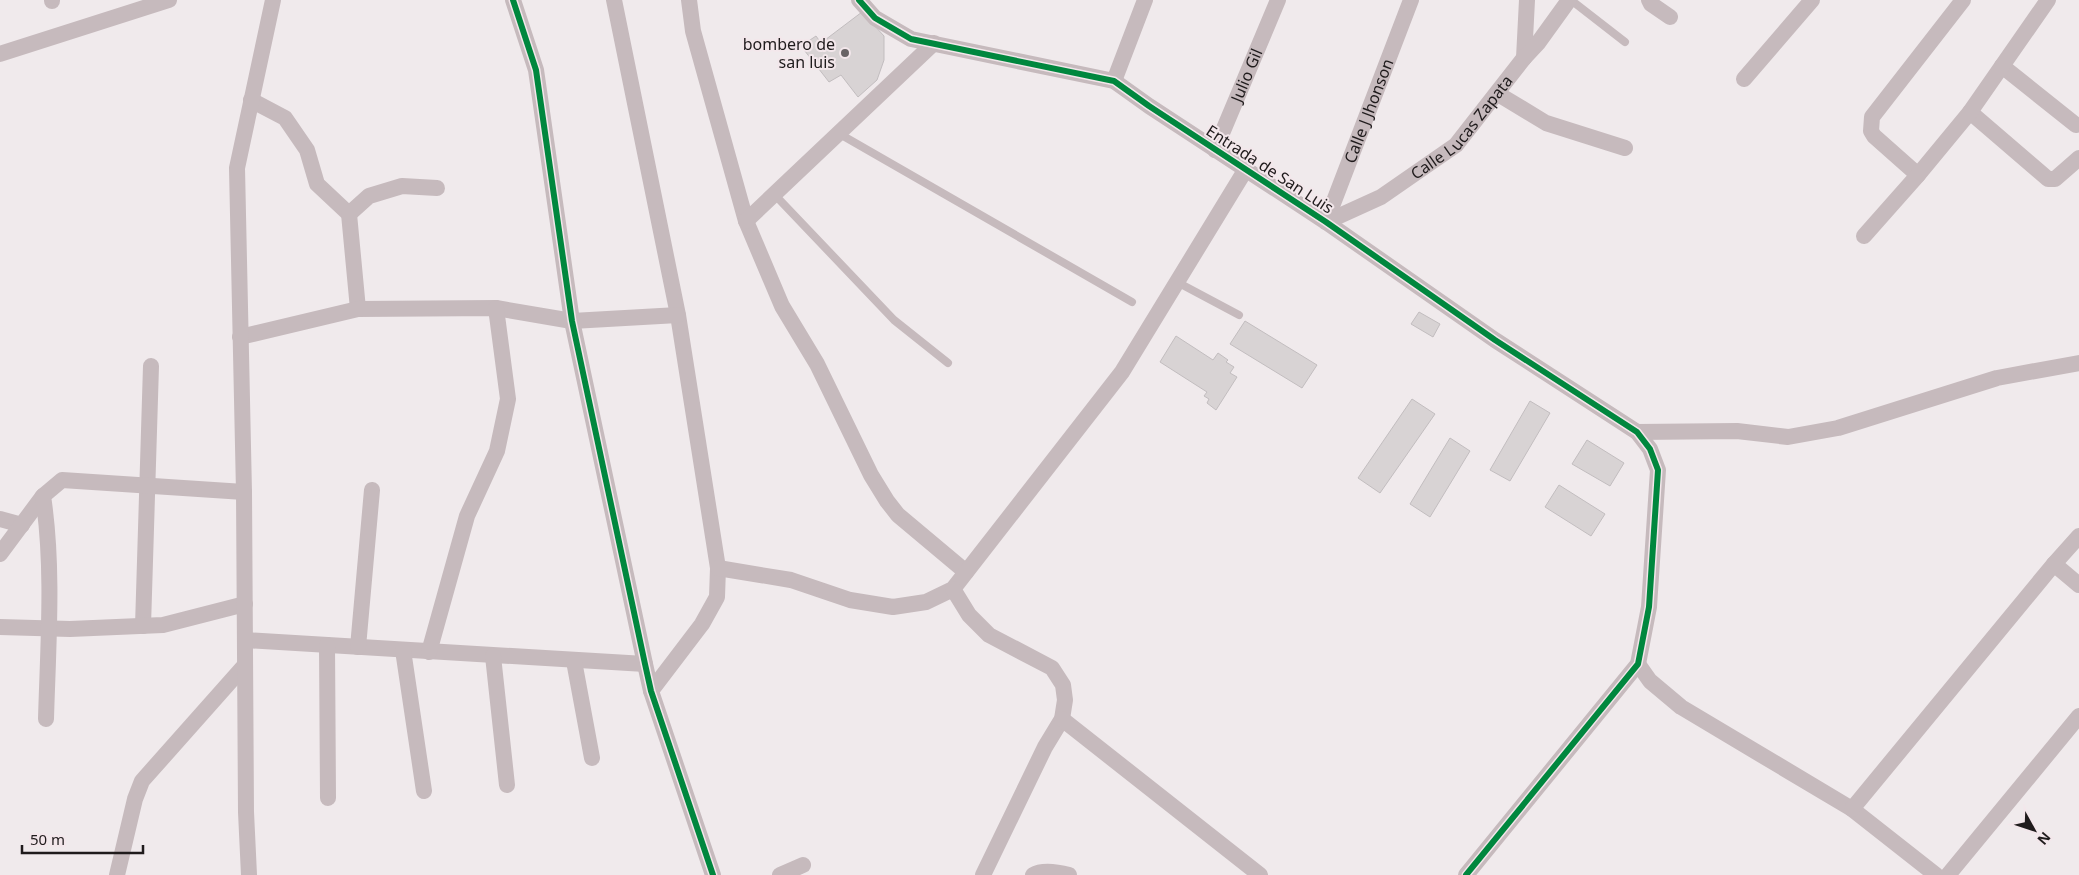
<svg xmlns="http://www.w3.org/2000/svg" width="2079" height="875" viewBox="0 0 2079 875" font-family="'Noto Sans',sans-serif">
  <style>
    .building { fill: #d8d3d4; stroke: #c2bdbf }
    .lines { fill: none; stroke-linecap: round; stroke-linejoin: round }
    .lane { stroke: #c6babd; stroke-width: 8 }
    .street { stroke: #c6babd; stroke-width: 16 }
    .cycleway-casing { stroke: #f3e7eb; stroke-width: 9 }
    .cycleway { stroke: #00873e; stroke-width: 6 }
    .poi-dot { fill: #686365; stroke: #f3e7eb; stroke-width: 2 }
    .labels { text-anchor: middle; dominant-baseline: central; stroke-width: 4; stroke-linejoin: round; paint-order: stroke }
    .poi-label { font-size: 16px; fill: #1f1b1c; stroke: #f3e7eb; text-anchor: end }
    .street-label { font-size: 16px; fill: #1f1b1c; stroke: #f3e7eb }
  </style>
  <rect width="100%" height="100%" fill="#f0eaec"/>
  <path class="building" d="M862,12L884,36V60L877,80L858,97L841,75L829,82L801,46L816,36L821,43Z
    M1419,312L1440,324L1433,337L1411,324Z
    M1245,321L1317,365L1302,388L1230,344Z
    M1176,336L1213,360L1218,353L1228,360L1226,362L1234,367L1230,373L1237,377L1216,410L1207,403L1209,399L1204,396L1207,392L1160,362Z
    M1412,399L1435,414L1380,493L1358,478Z
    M1530,401L1550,413L1510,481L1490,470Z
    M1450,438L1470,451L1430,517L1410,504Z
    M1587,440L1624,463L1610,486L1572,464Z
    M1559,485L1605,514L1591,536L1545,507Z"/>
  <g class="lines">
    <path class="lane" d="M1571,0L1625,42
      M838,133L1132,302
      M774,194L894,320L948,363
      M1177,282L1239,315"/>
    <g class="street">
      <path d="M52,0V1"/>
      <path d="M513,0L536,70L572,321L645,664L651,691L713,875"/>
      <path d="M614,0L678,315L718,568L717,597L702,624L651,691"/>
      <path d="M689,0L693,31L746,221L782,306L817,364L871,475L887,501L898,515L966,572"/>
      <path d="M859,0L875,18L911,39L1114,81L1149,106L1326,222L1495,340L1637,432L1650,449L1658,470L1649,607L1638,664L1466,875"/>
      <path d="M1649,0L1651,4L1670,17"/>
      <path d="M0,54L169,0"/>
      <path d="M1524,58L1527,0"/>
      <path d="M2002,66L2076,125"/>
      <path d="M1744,79L1812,0"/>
      <path d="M1114,81L1145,0"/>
      <path d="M1498,94L1546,123L1625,148"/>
      <path d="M251,100L285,118L307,150L317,184L349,214L358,309"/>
      <path d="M1970,112L2048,179H2055L2079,158"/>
      <path id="s1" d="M1215,150L1278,0"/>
      <path d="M1918,175L1874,136L1871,131L1872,117L1963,0"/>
      <path d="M349,214L369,196L402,186L437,188"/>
      <path d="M746,221L934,43"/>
      <path id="s2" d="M1326,222L1381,197L1456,145L1524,58L1538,43L1569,0"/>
      <path id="s3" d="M1326,222L1411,0"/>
      <path d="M1864,236L1918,175L1970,112L2048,0"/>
      <path d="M240,337L358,309L496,308L572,321L678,315"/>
      <path d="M1637,432L1737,431L1788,437L1838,428L1997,378L2079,363"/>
      <path d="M0,519L22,525"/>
      <path d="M0,554L43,496"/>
      <path d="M2054,564L2079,585"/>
      <path d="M718,568L791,580L850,600L893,607L926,602L953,589L1122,372L1246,169"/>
      <path d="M953,589L969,615L989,635L1052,668L1063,685L1065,700L1062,719L1045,747L983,875"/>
      <path d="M143,626L151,366"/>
      <path d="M0,627L70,629L163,625L245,604"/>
      <path d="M245,640L645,664"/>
      <path d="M327,645L328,798"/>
      <path d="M358,647L372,490"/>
      <path d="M403,650L424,791"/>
      <path d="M429,652L467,516L497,451L508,399L496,308"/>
      <path d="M493,656L507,785"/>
      <path d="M574,661L592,758"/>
      <path d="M1638,664L1650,681L1681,707L1852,809L1936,875"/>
      <path d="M46,719C48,647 54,567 43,496L62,480L244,492"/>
      <path d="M1062,719L1260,875"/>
      <path d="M1852,809L2054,564L2079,536"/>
      <path d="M117,875L135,799L142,781L245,665"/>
      <path d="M249,875L246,812L244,492L237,168L273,0"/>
      <path d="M780,875L803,865"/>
      <path d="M1033,875C1043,869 1058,872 1069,875"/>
      <path d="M1948,875L2079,716"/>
    </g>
    <defs>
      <path id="cycleway" d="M513,0L536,70L572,321L645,664L651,691L713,875
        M859,0L875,18L911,39L1114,81L1149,106L1326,222L1495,340L1637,432L1650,449L1658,470L1649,607L1638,664L1466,875"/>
    </defs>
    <use href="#cycleway" class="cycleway-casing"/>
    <use href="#cycleway" class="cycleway"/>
  </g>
  <circle class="poi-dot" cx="845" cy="53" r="5"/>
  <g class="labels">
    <g class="poi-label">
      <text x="835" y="44">bombero de<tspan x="835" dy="18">san luis</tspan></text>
    </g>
    <g class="street-label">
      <text stroke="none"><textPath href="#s1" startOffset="81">Julio Gil</textPath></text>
      <text stroke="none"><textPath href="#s3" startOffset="119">Calle J Jhonson</textPath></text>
      <text stroke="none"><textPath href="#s2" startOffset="168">Calle Lucas Zapata</textPath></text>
      <text transform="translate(1270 169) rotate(33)">Entrada de San Luis</text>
    </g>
  </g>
  <g transform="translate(2034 830) rotate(130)" stroke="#f3e7eb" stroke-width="4" paint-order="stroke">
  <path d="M0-4L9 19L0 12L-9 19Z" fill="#1f1b1c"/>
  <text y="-8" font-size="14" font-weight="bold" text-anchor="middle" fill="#1f1b1c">N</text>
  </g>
  <path d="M22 845v8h121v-8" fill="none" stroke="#1f1b1c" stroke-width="2.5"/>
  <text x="30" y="845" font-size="15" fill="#1f1b1c" stroke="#f3e7eb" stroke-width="4" paint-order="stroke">50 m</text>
</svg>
